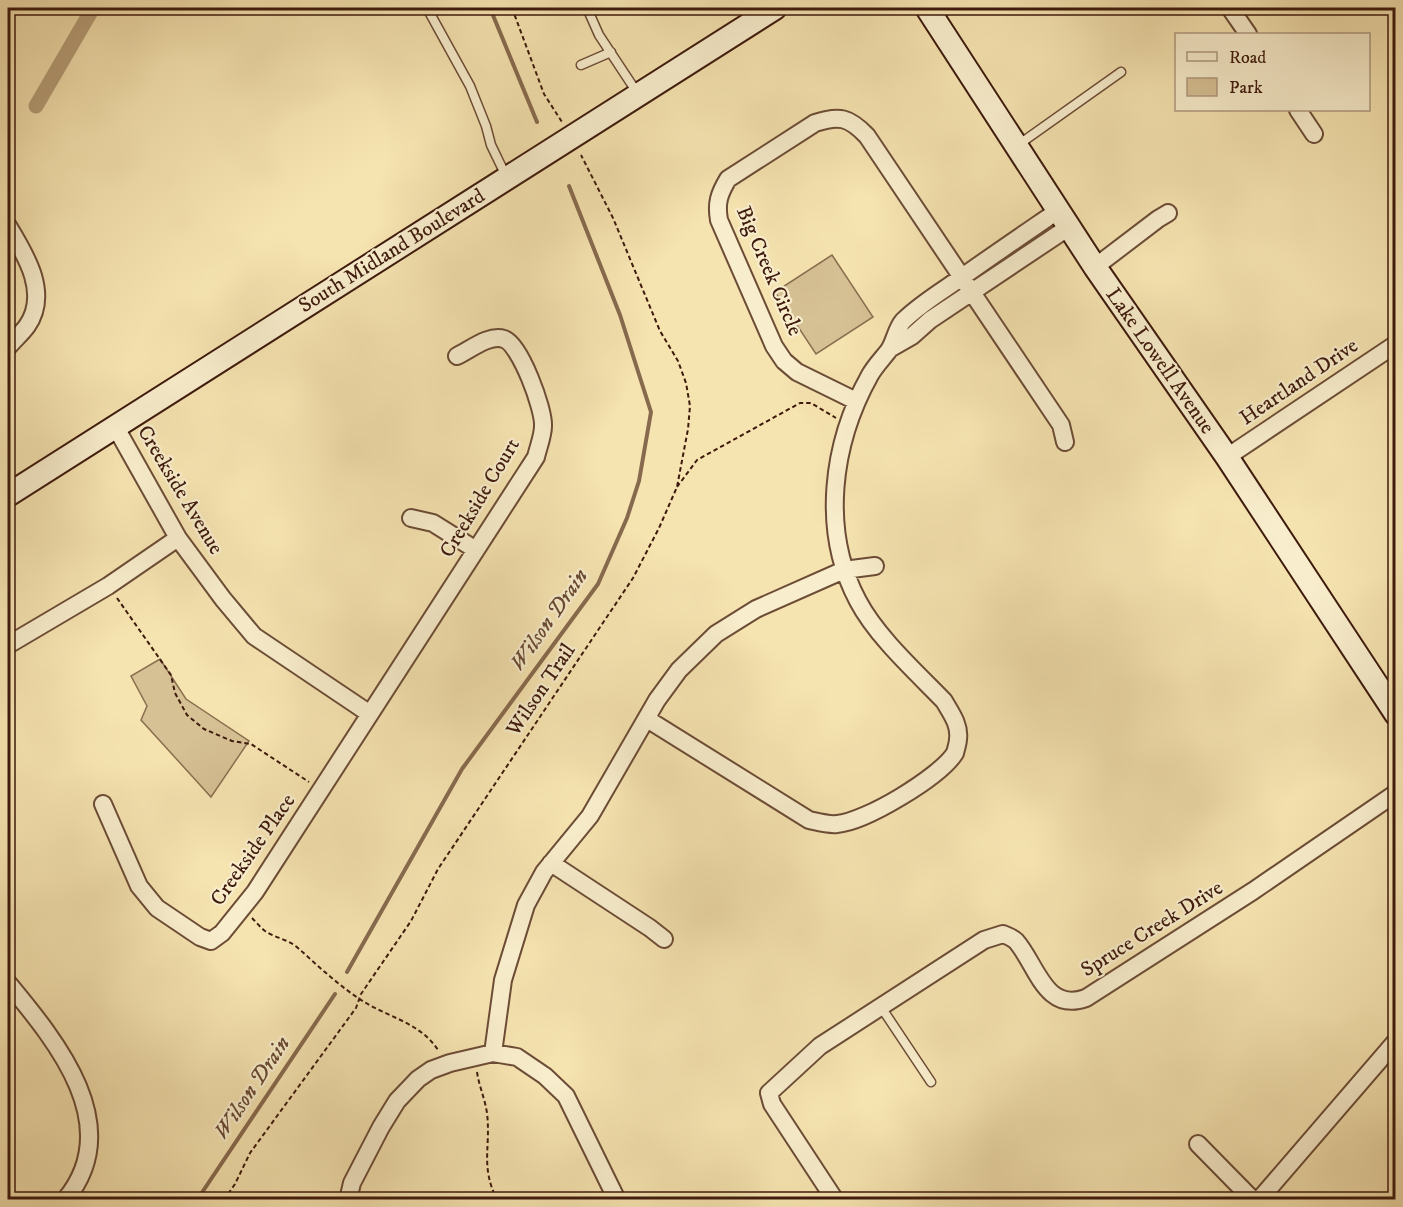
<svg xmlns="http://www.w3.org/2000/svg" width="1403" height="1207" viewBox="0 0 1403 1207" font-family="'IM FELL DW Pica',serif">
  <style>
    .green { fill: #d6c194; stroke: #8a6e50; stroke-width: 1.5 }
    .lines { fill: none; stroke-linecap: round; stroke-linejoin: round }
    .stream { stroke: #876a4e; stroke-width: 4 }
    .canal { stroke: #b79f79; stroke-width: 15 }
    .service-casing { stroke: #6c4c36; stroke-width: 11 }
    .minor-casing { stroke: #6c4c36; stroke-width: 20 }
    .secondary-casing { stroke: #3e1a0d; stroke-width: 26 }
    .path { stroke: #3e1a0d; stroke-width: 2; stroke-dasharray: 4.5 3; stroke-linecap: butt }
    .service { stroke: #f8edcc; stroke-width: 8 }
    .minor { stroke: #f8edcc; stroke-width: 16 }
    .secondary { stroke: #f8edcc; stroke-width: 22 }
    .labels { text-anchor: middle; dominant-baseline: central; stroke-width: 4.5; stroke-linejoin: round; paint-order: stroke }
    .street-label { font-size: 21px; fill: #3e1a0d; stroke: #f8edcc }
    .water-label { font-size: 22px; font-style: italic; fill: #684933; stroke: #f8edcc }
  </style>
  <rect width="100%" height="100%" fill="#f5e3b0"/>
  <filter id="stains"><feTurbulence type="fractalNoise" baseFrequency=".00333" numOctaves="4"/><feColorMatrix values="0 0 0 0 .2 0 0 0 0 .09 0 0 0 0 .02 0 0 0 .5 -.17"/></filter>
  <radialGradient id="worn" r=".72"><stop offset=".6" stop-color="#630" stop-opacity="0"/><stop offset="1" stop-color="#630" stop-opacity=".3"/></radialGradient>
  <path class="green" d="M832,255L873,317L816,354L775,292Z
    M160,659L186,699L249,741L211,797L141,720L147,706L131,676Z"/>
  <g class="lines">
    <path class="stream" d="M490,8L537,122
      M347,972L462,769L598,584L627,518L639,481L651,412L620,315L569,186
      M197,1200L335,994
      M1395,1200L1396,1199"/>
    <path class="canal" d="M36,106L93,8"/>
    <defs>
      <path id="service" d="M427,8L470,86L486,126L491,145L506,176
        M587,8L599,35L638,94
        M935,19L948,8
        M581,65L611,52
        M1018,145L1121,72
        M881,1007L931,1082"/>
      <path id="minor" d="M1230,8L1248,34
        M1298,110L1314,134
        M8,226C25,254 50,293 27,326C22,333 14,340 8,347
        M1095,267L1158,219L1168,213
        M891,348L912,336L930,320L1069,227
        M856,401L797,372L784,361L774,346L719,220C716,203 719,194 728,179L815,123C839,115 849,117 867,136L1061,425L1065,442
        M115,426L178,538L223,599L254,636L370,714
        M1227,457L1396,344
        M411,518L433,523L476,550
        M8,645L108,586L178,538
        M647,719L809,820C818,822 828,825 837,824C865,822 940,777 955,753C956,749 958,743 958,739C960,725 951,713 944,701C916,672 877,637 858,601C820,530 832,443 870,375C875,366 883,358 889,350C895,341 896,329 903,321C921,303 944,290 965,275C996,253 1027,232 1059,210
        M103,804L139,886L157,908L200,937L211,941L222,933L255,892L536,457C538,448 543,436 543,426C544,409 520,344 504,339C489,334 470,350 457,356
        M551,863L650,928L664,939
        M8,983C56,1041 127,1126 65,1200
        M493,1053L503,980L526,905L544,872L590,816L657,700L679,670L716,634L756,609L844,570L875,566
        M1198,1144L1253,1200
        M348,1200L352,1183L381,1127L397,1101L418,1079L431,1070L450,1063L493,1053L517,1057L545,1076L566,1096L617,1200
        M835,1200L772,1104L769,1093L820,1046L984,940L1003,934C1008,936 1013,938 1016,941C1037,965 1045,1013 1086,998L1253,891L1396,793
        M1259,1200L1396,1041"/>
      <path id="secondary" d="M927,8L1095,267L1227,457L1396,714
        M8,495L775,8"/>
    </defs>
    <use href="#service" class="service-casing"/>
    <use href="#minor" class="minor-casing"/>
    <use href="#secondary" class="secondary-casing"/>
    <path class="path" d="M512,8L544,94L562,122
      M677,487L697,460L800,403H811L836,418
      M117,598L171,675L175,693L187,715L204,729L232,741L251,744L309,782
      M252,918C256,922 260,927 265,931C275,938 288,939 298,948C317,965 336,983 358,998C385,1017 419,1021 438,1050
      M477,1072C479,1086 485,1099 487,1113C491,1148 480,1165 497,1200
      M224,1200L235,1184L250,1153L356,1008L361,994L411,921L438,869L633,578L659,528L677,487L688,429L690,406L686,383L678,361L660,331L613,218L581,155"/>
    <use href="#service" class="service"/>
    <use href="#minor" class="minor"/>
    <use href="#secondary" class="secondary"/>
  </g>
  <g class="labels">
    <g class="street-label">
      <text transform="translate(392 251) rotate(-32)">South Midland Boulevard</text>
      <text transform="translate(769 271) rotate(67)">Big Creek Circle</text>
      <text transform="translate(1160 361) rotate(55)">Lake Lowell Avenue</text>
      <text transform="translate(1299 382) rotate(-34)">Heartland Drive</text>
      <text transform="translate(180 490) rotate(59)">Creekside Avenue</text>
      <text transform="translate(480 498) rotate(-59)">Creekside Court</text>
      <text transform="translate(541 690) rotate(-56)">Wilson Trail</text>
      <text transform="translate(253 850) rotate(-55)">Creekside Place</text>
      <text transform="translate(1152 929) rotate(-32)">Spruce Creek Drive</text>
    </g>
    <g class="water-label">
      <text transform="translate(549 620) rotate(-55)">Wilson Drain</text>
      <text transform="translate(252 1088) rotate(-56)">Wilson Drain</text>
    </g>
  </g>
  <rect width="1403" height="1207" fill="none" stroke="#f5e3b0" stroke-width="30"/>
  <rect x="9" y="9" width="1385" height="1189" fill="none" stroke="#3e1a0d" stroke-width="3"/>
  <rect x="15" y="15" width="1373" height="1177" fill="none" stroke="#3e1a0d" stroke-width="1.5"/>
  <rect x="1175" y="33" width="195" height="78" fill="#f8edcc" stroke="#ae9980" stroke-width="1.5"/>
  <rect x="1187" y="52" width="30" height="9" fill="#f8edcc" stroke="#ae9980" stroke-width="1.5"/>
  <text x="1229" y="63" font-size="18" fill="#3e1a0d">Road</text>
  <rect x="1187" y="78" width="30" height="18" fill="#d6c194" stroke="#ae9980" stroke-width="1.5"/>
  <text x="1229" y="93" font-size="18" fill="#3e1a0d">Park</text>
  <rect width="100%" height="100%" filter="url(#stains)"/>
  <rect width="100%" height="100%" fill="url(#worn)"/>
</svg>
